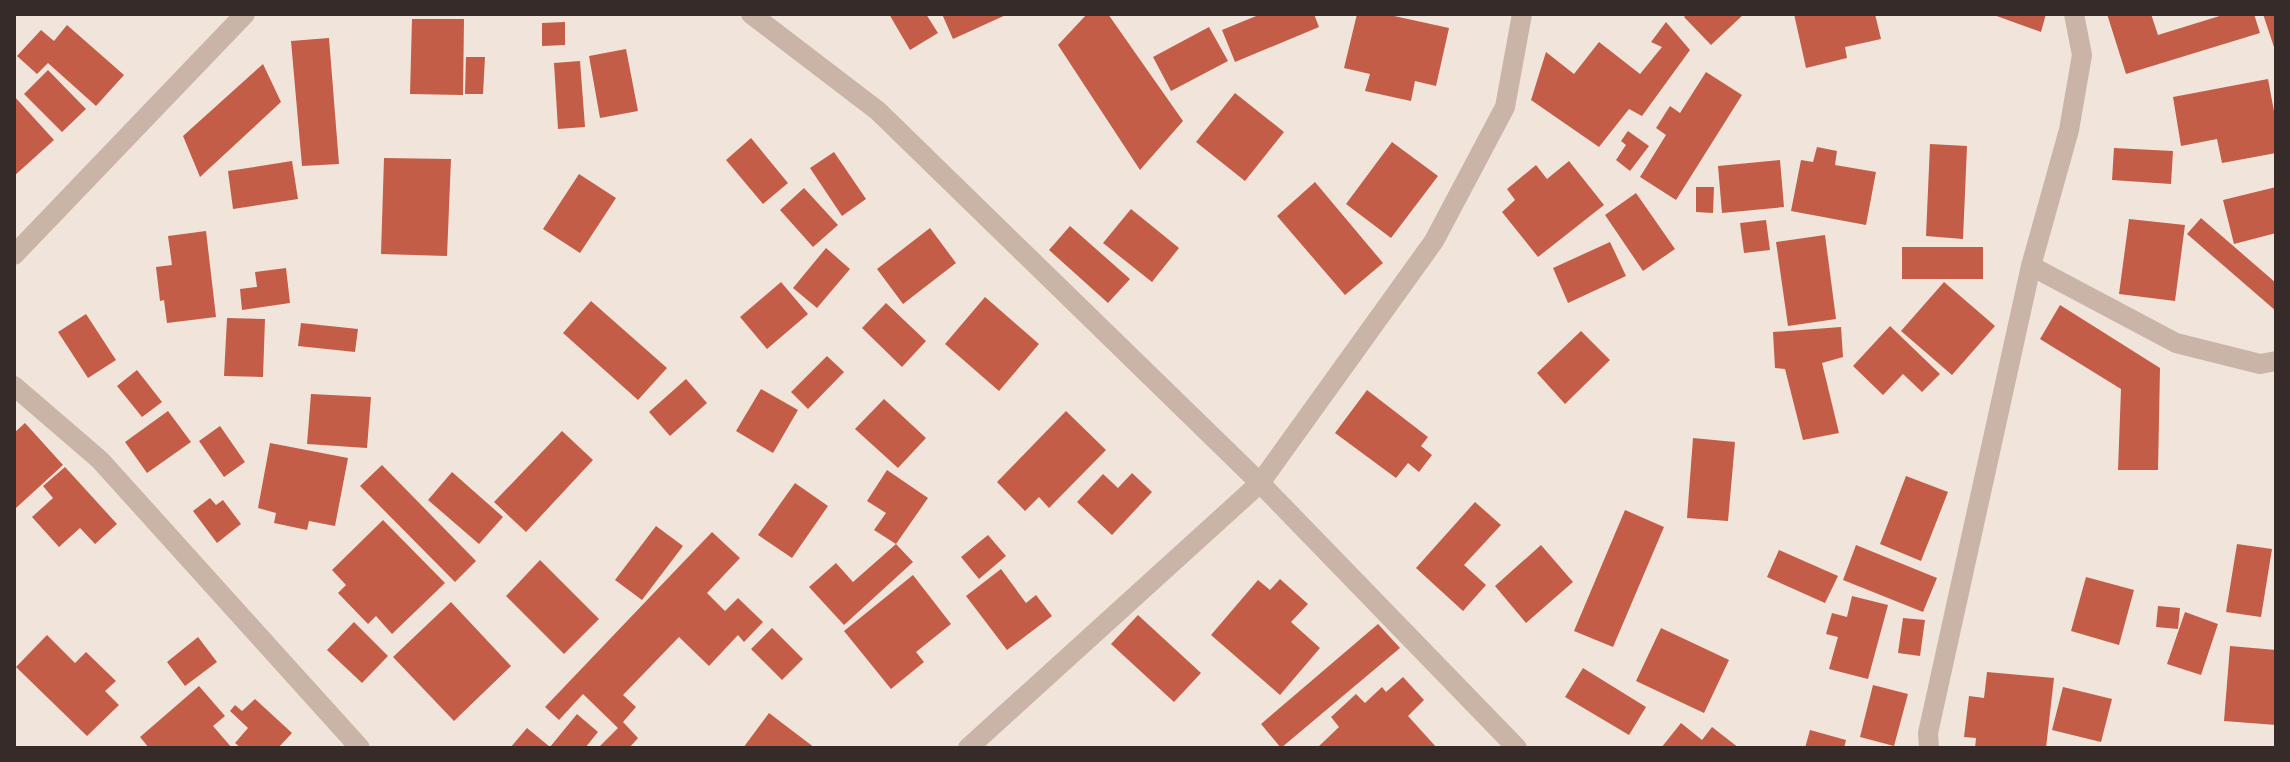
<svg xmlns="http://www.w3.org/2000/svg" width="2290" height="762" viewBox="0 0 2290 762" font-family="'Source Sans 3',sans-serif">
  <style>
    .building { fill: #c35d47 }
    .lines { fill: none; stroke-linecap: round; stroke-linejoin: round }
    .minor { stroke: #c9b4a7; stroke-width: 20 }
  </style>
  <rect width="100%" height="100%" fill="#f1e5db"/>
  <path class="building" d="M889,14H926L938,33L910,50Z
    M942,14H1008L953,39Z
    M1087,14H1108L1183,121L1140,170L1058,45Z
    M1261,14H1314L1319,27L1235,62L1222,30Z
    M1357,14H1385L1449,28L1436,86L1415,81L1411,101L1365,91L1370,74L1344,68Z
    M1687,14H1744L1711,45L1684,17Z
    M1794,14H1875L1881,39L1845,47L1847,58L1806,68Z
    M1991,14H2046L2041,32Z
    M2107,14H2151L2158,35L2226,14H2254L2260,33L2126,74Z
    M2263,14H2276V50H2275Z
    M412,19H464L463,95L410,94Z
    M565,22V45L542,46V23Z
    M1666,22L1690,50L1642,116L1629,109L1599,147L1531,100L1546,52L1574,74L1599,42L1640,74L1662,47L1651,42Z
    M67,25L124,75L96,106L48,63L37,74L17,56L41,30L54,41Z
    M1209,27L1228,61L1171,91L1153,57Z
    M329,38L339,164L302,166L291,41Z
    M626,49L638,111L600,118L589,56Z
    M466,57H485L483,94H465Z
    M580,61L585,127L558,129L554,63Z
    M263,64L281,102L200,177L183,136Z
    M48,70L86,109L62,132L24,94Z
    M1706,72L1742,95L1676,200L1640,177L1666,135L1656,128L1670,106L1680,113Z
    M2268,79L2276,122V153L2222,163L2217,139L2181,146L2173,97Z
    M1235,93L1284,132L1245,181L1196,142Z
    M14,96L54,140L14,176Z
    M1628,131L1649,146L1630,171L1616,160L1626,145L1621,141Z
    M751,138L788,183L763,204L726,160Z
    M1392,142L1438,176L1391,238L1346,204Z
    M1930,144L1967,146L1963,239L1926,236Z
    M1817,147L1837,151L1835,165L1876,172L1866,225L1791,211L1801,160L1813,162Z
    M2114,148L2173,151L2171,184L2112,180Z
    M834,152L866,199L842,216L810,168Z
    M384,158L451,159L447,256L381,254Z
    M1780,160L1784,207L1722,213L1718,166Z
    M292,161L298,199L233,209L228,171Z
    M1569,161L1604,205L1538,257L1502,212L1515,200L1507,189L1536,165L1547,179Z
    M579,174L616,198L580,253L543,229Z
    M1315,182L1383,263L1345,295L1277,216Z
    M1696,187H1714L1713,213L1696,212Z
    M2276,187V233L2234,244L2223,200Z
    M804,188L838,225L813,247L780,210Z
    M1636,193L1675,249L1643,271L1605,215Z
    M1131,209L1179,248L1152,282L1103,243Z
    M2201,218L2276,283V311L2187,234Z
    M2129,219L2185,225L2175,301L2119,294Z
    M1766,220L1770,250L1744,253L1740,223Z
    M1070,226L1130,279L1108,303L1049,250Z
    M930,228L956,263L903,304L877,269Z
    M206,231L216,317L167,323L164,300L160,301L156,267L172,265L168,236Z
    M1825,235L1836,319L1788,326L1776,242Z
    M1610,242L1626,276L1568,303L1553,268Z
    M1902,247H1983V279H1902Z
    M826,248L850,269L817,308L793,288Z
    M286,268L290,303L242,310L240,289L257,287L255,272Z
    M781,282L808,314L767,349L740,317Z
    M1944,282L1995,326L1952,375L1901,331Z
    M985,297L1039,344L999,391L945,344Z
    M591,301L667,368L638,400L563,333Z
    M886,303L926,341L902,367L862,328Z
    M2060,305L2160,368L2158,470H2118L2121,389L2040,339Z
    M86,314L116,360L88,378L58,332Z
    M227,318L265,319L263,377L224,376Z
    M301,323L358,329L355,352L298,346Z
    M1890,326L1940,374L1922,392L1903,374L1883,395L1853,366Z
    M1841,327L1843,357L1822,363L1839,433L1803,440L1785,369L1775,368L1773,332Z
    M1581,331L1610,360L1565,404L1537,373Z
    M827,356L844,372L808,409L791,392Z
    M137,370L162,402L142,417L117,386Z
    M686,379L707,403L670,436L649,412Z
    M761,389L798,410L773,453L736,431Z
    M1367,390L1428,437L1421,446L1432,455L1419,472L1408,463L1396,478L1335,433Z
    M311,394L371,397L367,448L307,444Z
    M884,399L926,438L898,468L855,429Z
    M168,411L191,442L147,473L125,442Z
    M1066,411L1106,450L1049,508L1039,497L1025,511L997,482Z
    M25,423L63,465L16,508L14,433Z
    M220,426L245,462L224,477L199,441Z
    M562,431L593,460L526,532L494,502Z
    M1693,438L1735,442L1728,521L1687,518Z
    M270,443L348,458L335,526L309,521L307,530L274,523L276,513L258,508Z
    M382,465L476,561L455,582L360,486Z
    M65,467L117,524L95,544L80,528L59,547L32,517L53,498L43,486Z
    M887,470L928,498L896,544L874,530L886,513L867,501Z
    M452,472L503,517L479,544L428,500Z
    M1132,473L1152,492L1112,535L1077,502L1103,474L1118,488Z
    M1906,476L1948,492L1921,561L1880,544Z
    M795,483L828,506L792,558L758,535Z
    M210,498L216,505L223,500L241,524L217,543L193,511Z
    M1475,502L1501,525L1464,565L1486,585L1463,611L1416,568Z
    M1625,510L1664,527L1613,647L1574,631Z
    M383,520L445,583L392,634L376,616L368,624L338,593L346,585L332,570Z
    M656,526L683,546L642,600L615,580Z
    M712,532L740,558L707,593L725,611L738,598L763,622L744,642L738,635L709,666L679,637L623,695L636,707L623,722L638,738L629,748H598L618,728L583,694L559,720L545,707Z
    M988,535L1006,556L979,579L961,557Z
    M896,544L913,562L844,625L809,587L836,563L853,582Z
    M2237,544L2272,549L2261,617L2226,612Z
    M1541,545L1573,582L1526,623L1495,586Z
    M1856,545L1937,578L1923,612L1843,580Z
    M1779,550L1838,576L1825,603L1767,577Z
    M540,560L599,619L564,654L506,596Z
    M1001,569L1026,603L1036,595L1052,616L1007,650L966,596Z
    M913,575L951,624L916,652L924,662L891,689L844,631Z
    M2086,577L2134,590L2119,645L2071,631Z
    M1280,579L1308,604L1291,622L1320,648L1280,695L1211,635L1258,580L1270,590Z
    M1852,596L1888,605L1868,679L1829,669L1838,637L1826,634L1832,613L1847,617Z
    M451,602L511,666L454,721L393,657Z
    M2158,606L2180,608L2178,629L2156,627Z
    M2185,612L2218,624L2201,675L2167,664Z
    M1138,615L1201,673L1174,702L1111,644Z
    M1903,618L1925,620L1920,656L1898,653Z
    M354,622L388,656L362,683L327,650Z
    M1378,624L1400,648L1281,748L1261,724Z
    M772,628L803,659L782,680L751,649Z
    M1661,628L1729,660L1704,713L1636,681Z
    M47,635L75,663L86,652L116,681L105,691L119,705L87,736L16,667Z
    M198,637L217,662L185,686L167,662Z
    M2230,646L2276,650V725L2224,721Z
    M1583,668L1646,707L1629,735L1565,697Z
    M1987,672L2054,678L2046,748H1975L1976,738L1964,737L1969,696L1984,698Z
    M1403,677L1424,700L1408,716L1437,748H1317L1339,727L1331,717L1356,694L1365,703L1382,687L1386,692Z
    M1873,685L1908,694L1894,746L1860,737Z
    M199,686L225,716L213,726L232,748H149L140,737Z
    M2063,687L2112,699L2101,742L2052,730Z
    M255,699L292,733L278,748H241L235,743L248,728L230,711L235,705L242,711Z
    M769,713L815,748H743Z
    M577,714L598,732L585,748H510L527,728L550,747Z
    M1681,723L1702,740L1712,727L1739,748H1661Z
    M1810,730L1846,740L1844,748H1805Z"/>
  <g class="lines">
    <path class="minor" d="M751,14L878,111L1260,483L1517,748
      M14,255L245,14
      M2031,266L2176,343L2260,364L2276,361
      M14,386L100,460L360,748
      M968,748L1260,483L1434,241L1505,107L1522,14
      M1929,748L1928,733L2031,266L2069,130L2082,55L2074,14"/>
  </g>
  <rect width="2290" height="762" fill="none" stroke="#362b28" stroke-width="32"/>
</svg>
